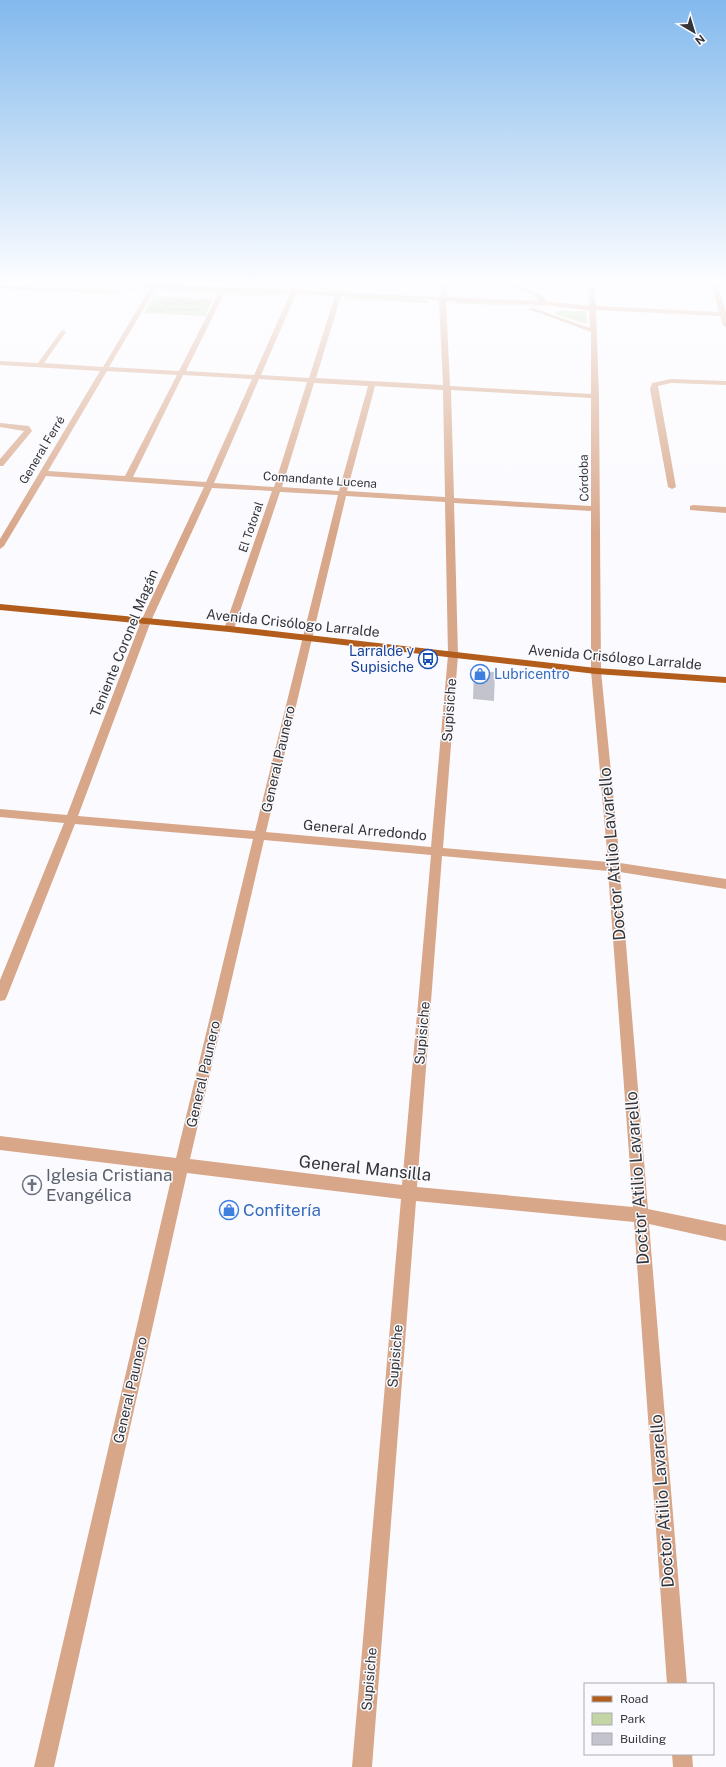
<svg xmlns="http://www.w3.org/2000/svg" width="726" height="1767" viewBox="0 0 726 1767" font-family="'Public Sans',sans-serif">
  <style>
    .green { fill: #c4d5a5 }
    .building { fill: #c2c3cc }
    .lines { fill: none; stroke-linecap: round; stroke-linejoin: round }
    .path { stroke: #98999c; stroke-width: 1.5; stroke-dasharray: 1.5 1; stroke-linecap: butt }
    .minor { fill: #d8a78a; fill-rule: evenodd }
    .major { fill: #b25d1c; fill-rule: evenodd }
    .labels { text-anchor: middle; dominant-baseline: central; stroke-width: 3; stroke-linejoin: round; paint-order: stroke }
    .far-street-label { font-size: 12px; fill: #343538; stroke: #fbfbff }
    .street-label { font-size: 14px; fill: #343538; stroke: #fbfbff }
    .transit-label { font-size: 14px; fill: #164399; stroke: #fbfbff; text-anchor: end }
    .shop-label { font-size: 14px; fill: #366cbe; stroke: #fbfbff; text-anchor: start }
    .near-street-label { font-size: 17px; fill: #343538; stroke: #fbfbff }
    .near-worship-label { font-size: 17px; fill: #5b616d; stroke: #fbfbff; text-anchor: start }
    .near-shop-label { font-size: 17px; fill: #366cbe; stroke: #fbfbff; text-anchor: start }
  </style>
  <rect width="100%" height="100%" fill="#fbfbff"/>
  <path class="green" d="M20,284H75L139,287L143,289L136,291Z
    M164,288L278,293L279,295L273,297L161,291V290Z
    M154,296L213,299L205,316L144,313Z
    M349,296L425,300L429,301L426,303L344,299L345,297Z
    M458,301L536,305L548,306L458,304L455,302Z
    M558,311H586L587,324L554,314Z"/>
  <path class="building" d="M474,671L495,672L494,701L473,699Z"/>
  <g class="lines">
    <path class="path" d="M159,301L176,304L204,302
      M153,310H200
      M161,311L167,305L182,300L190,304L195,310"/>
    <path class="minor" d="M104,284H161L291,290L294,284H300L297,290L440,297L442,284H448L446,297L539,301L535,296L505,284C519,284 533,290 544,297L546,301L589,306L588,284H594L596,306L719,312L711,284H717L726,312V327L723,325L720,316L596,310L599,396L601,671L620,863L726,879V889L620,872L648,1209L726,1225V1241L649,1224L687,1684H667L634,1222L416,1201L372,1767H352L401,1199L187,1173L54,1767H34L173,1171L0,1150V1136L176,1158L253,839L75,824L7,996L5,1000L0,1001V980L64,823L0,817V809L67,815L141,621L204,487L46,476L4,546L0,549V539L100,371L0,365V361L38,363L61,331L63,330L66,332L44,363L103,367L150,288ZM156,288L290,294L254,375L186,371L223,296L220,294L217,296L179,371L109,367ZM296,294L335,296L309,378L261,375ZM341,296L439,300L443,385L316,378ZM446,301L543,305L589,310L590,328L533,308L528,309L591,332V394L450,386ZM107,371L177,375L125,476L48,471ZM183,375L252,379L206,482L133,477ZM259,379L307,382L274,487L214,483ZM314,383L368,386L339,491L282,487ZM375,386L443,390L445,497L347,491ZM451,390L591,398V506L454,498ZM212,488L272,491L224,629L229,632L234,629L280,492L338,495L255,831L78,816L151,621ZM346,496L445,502L448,655L431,847L266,832ZM454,503L591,511V671L608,862L443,848L458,655ZM264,840L431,855L402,1185L190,1159ZM442,856L608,871L633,1207L417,1187Z
      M0,285L117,290L120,292L117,294L0,289Z
      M671,379L726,381V385L671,383L658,386L676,487L672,489L668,487L650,389L652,383Z
      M0,423L29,426L32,431L3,466H0V459L24,431L0,427Z
      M693,505L726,507V513L690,510V506Z
      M672,1754H692L693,1767H673Z"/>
    <path class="major" d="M0,604L229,626L596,668L726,677V683L596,674L229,632L0,610Z"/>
  </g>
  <linearGradient id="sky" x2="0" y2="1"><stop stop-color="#82b9ed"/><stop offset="0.53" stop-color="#fdfdff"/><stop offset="1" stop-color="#fdfdff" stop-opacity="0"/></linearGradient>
  <rect width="726" height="532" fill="url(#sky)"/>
  <defs>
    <symbol id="bus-ring" viewBox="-11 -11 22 22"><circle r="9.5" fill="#fbfbff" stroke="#1a4fb4" stroke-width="1.5"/><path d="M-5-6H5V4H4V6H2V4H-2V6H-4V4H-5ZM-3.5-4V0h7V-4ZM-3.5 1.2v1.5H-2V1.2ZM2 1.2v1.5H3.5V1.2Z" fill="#1a4fb4"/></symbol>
    <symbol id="shop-ring" viewBox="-11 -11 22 22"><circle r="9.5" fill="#fbfbff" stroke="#3f7fe0" stroke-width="1.5"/><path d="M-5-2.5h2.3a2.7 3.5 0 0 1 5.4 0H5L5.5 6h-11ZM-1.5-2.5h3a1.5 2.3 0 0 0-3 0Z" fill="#3f7fe0"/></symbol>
    <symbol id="church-ring" viewBox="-11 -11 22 22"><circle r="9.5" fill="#fbfbff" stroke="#6b7280" stroke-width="1.5"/><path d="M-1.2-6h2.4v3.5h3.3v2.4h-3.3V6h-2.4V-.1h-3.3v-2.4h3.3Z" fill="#6b7280"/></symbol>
  </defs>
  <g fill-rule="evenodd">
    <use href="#bus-ring" x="417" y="648" width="22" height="22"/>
    <use href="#shop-ring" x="469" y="663" width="22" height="22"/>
    <use href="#church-ring" x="21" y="1174" width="22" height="22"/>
    <use href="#shop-ring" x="218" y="1199" width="22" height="22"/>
  </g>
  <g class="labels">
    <g class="far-street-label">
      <text transform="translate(42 450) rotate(-59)">General Ferré</text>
      <text transform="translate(584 478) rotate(-91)">Córdoba</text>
      <text transform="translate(320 480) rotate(4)">Comandante Lucena</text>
      <text transform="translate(251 527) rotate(-71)">El Totoral</text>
    </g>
    <g class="street-label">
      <text transform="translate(293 623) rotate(6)">Avenida Crisólogo Larralde</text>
      <text transform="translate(124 643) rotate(-68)">Teniente Coronel Magán</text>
      <text transform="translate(615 657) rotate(5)">Avenida Crisólogo Larralde</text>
      <text transform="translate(449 710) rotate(-86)">Supisiche</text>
      <text transform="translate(278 759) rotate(-77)">General Paunero</text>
      <text transform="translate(365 830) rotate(5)">General Arredondo</text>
      <text transform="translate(422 1033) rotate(-85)">Supisiche</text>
      <text transform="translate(203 1074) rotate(-77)">General Paunero</text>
      <text transform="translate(395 1356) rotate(-85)">Supisiche</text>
      <text transform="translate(130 1390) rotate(-77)">General Paunero</text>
      <text transform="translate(369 1679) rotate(-85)">Supisiche</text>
    </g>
    <g class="transit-label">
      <text x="414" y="651">Larralde y<tspan x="414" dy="16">Supisiche</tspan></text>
    </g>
    <g class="shop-label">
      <text x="494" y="674">Lubricentro</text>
    </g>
    <g class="near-street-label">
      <text transform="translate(612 854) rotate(-95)">Doctor Atilio Lavarello</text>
      <text transform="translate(365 1168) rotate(6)">General Mansilla</text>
      <text transform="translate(637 1178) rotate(-94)">Doctor Atilio Lavarello</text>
      <text transform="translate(662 1501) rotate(-94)">Doctor Atilio Lavarello</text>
    </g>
    <g class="near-worship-label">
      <text x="46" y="1175">Iglesia Cristiana<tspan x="46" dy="20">Evangélica</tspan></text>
    </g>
    <g class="near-shop-label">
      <text x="243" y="1210">Confitería</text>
    </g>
  </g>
  <rect x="584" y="1683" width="130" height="72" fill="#fbfbff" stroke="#abacaf"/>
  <rect x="592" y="1696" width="20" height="6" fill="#b25d1c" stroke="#abacaf"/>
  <text x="620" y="1703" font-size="12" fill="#343538">Road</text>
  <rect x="592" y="1713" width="20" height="12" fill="#c4d5a5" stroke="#abacaf"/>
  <text x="620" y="1723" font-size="12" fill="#343538">Park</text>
  <rect x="592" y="1733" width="20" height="12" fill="#c2c3cc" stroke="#abacaf"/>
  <text x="620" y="1743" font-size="12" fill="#343538">Building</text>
  <g transform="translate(694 32) rotate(142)" stroke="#fbfbff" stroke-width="3" paint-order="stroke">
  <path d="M0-3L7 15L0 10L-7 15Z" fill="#343538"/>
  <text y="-6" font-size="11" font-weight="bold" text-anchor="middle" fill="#343538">N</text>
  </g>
</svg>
